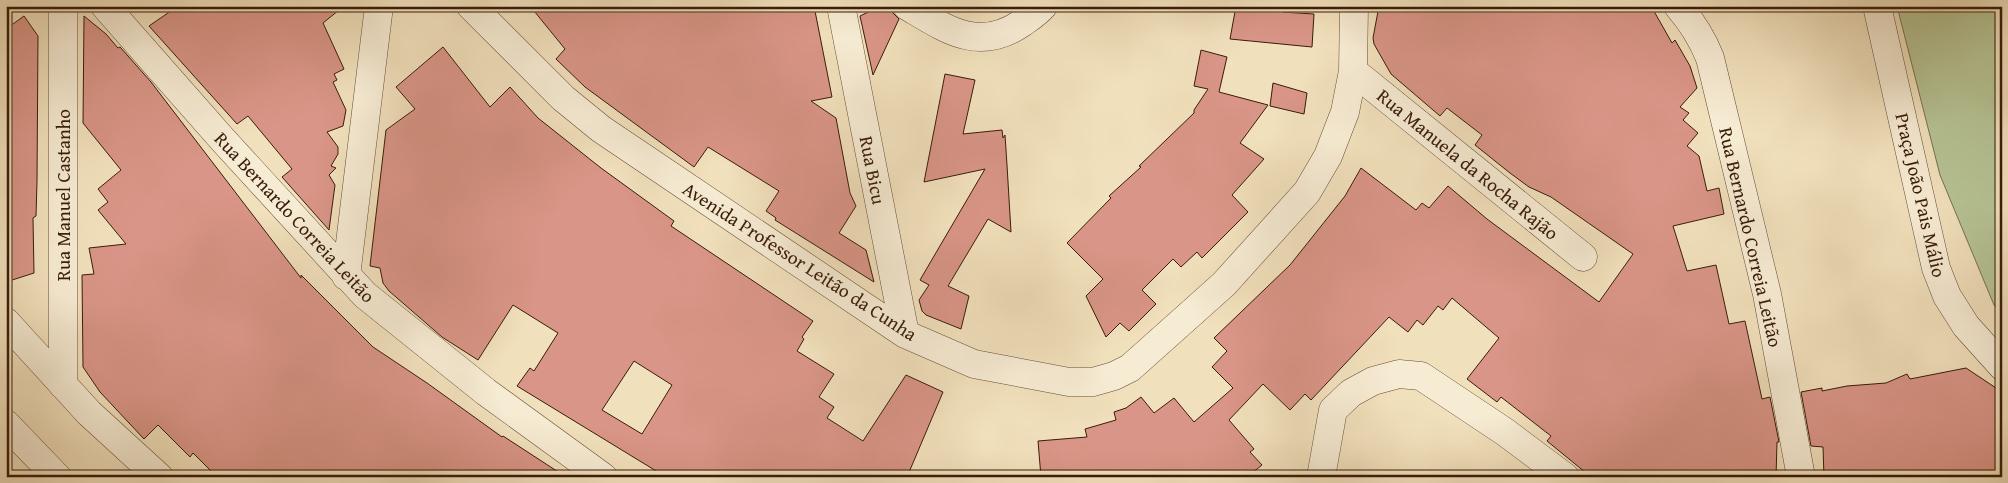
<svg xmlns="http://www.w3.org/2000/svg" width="2008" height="483" viewBox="0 0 2008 483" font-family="'Gentium Book Plus',serif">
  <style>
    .green { fill: #b6c394; stroke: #78704f }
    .building { fill: #d99587; stroke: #391c0a; fill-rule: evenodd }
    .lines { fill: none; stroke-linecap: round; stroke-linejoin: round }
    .minor-casing { stroke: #674d36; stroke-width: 29 }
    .minor { stroke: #f6ebd3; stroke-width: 28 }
    .labels { text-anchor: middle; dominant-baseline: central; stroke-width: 5; stroke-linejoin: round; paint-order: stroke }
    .street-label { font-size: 19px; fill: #391c0a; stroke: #f6ebd3 }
  </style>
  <rect width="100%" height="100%" fill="#f1e0bc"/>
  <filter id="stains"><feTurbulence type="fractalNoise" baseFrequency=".004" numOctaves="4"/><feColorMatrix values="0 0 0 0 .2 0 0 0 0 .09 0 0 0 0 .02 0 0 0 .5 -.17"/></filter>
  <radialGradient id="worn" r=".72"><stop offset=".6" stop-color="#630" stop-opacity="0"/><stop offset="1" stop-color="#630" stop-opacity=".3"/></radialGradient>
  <path class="green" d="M1897,6H2002V311L1994,305L1940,175Z"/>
  <path class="building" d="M178,6H344L323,23L344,69L334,74L337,80L333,82L346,110L343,126L327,132L338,147V154L331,166L336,168L329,175L335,185L329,230L282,177L292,169L248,116L237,124L149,26Z
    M530,6H814L832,97L811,101L836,118L850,193L856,206L839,233L866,250L874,282L775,220L776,218L766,211L779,191L708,147L694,167L585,87L556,59L565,49Z
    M881,6H891L893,13L899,19L873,75L860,16Z
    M1236,6H1283L1282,12L1314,14L1312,47L1230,39Z
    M1379,6H1651L1672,43L1675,40L1690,66L1697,88L1680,107L1689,113L1683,120L1698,133L1687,146L1699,156L1707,191L1719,188L1724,214L1673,226L1687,271L1716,265L1729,324L1745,321L1762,399L1770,397L1779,442H1777L1776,477H1591L1547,441L1551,436L1501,397L1497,402L1467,379L1499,338L1452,298L1443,310L1438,306L1423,325L1417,320L1408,332L1389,317L1311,400L1305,394L1290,410L1263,384L1229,420L1254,449L1250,452L1262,465L1247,477H1041L1038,441L1087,437L1085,429L1116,420L1114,412L1126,408L1141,397L1154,413L1174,398L1194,422L1233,388L1212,367L1227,351L1214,338L1290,265L1345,196L1361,168L1416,210L1422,203L1429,208L1448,186L1487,219L1599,302L1633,254L1551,197L1529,187L1510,173L1475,145L1482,135L1447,108L1440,116L1391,74L1374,44L1373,38Z
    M24,16L38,36L37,181L36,216L33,218L34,273L6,282V29Z
    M84,16L106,34L118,48L120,47L151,82L301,278V275L373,347L427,383L502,437L503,436L566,477H217L193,453L190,457L158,425L144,439L100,392L83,367L82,275L94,274L89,248L126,244L98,210L108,202L98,189L121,170L83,123Z
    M443,47L490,107L510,87L538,118L601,168L674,221L671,226L813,321L802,337L804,339L797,351L834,374L819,397L834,407L827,418L863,441L906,375L943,392L907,477H666L517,386L530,368L534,371L558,333L513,305L478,360L442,337L389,291L383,283L380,268L370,266L386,130L415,109L396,87ZM634,361L672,385L642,434L602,410Z
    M1201,50L1227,57L1219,92L1268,105L1240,143L1264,159L1232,195L1248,212L1202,258L1197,252L1181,267L1173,259L1142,290L1156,304L1129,331L1120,323L1106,337L1086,296L1103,279L1067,243L1111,198L1109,196L1141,167L1139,166L1194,113V110L1208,89L1194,86Z
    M945,74L975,80L963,134L1002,130L1003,138L1005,135L1007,165L1011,232L988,219L948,286L969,296L961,329L926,315L922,311L919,300L929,285L920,280L985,169L924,182Z
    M1273,83L1307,93L1304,114L1270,106Z
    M1966,368L2002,392V462L2000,463L1999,477H1824L1823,447L1811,446L1801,392L1822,388V391L1847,386L1886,383L1907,374L1910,379Z"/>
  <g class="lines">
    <defs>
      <path id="minor" d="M63,6V385
        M105,6L223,140L365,295L486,392L603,477
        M471,6L563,98L601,129L905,334L974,364L1069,382H1093L1114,376L1130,368L1224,284L1307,192L1328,156L1345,112L1353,71L1354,6
        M841,6L905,334
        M907,6C946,29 978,53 1022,23C1029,18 1037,13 1043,6
        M1678,6C1692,22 1702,38 1710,58L1767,294L1801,477
        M1877,6L1936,268L1947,296L1966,326L2002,366
        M1353,71L1583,257
        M346,276L379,6
        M6,322L89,413L159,477
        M6,424L57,477
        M1321,477L1333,410L1351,393L1373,381L1399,374L1421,376L1505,432L1565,477"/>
    </defs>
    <use href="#minor" class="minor-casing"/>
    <use href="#minor" class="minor"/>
  </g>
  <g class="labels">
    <g class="street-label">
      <text transform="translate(1468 164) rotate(39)">Rua Manuela da Rocha Rajão</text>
      <text transform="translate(873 170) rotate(79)">Rua Bicu</text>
      <text transform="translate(63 195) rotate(-90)">Rua Manuel Castanho</text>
      <text transform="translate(1921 195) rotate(77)">Praça João Pais Málio</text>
      <text transform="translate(295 217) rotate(47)">Rua Bernardo Correia Leitão</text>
      <text transform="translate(1751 237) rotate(77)">Rua Bernardo Correia Leitão</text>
      <text transform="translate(800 261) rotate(33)">Avenida Professor Leitão da Cunha</text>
    </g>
  </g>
  <rect width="2008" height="483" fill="none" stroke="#f1e0bc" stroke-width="25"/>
  <rect x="8" y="8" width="1993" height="468" fill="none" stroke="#391c0a" stroke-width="2.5"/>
  <rect x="12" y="12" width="1983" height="458" fill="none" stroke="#391c0a"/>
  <rect width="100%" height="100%" filter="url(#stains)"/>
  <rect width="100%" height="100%" fill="url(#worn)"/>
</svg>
